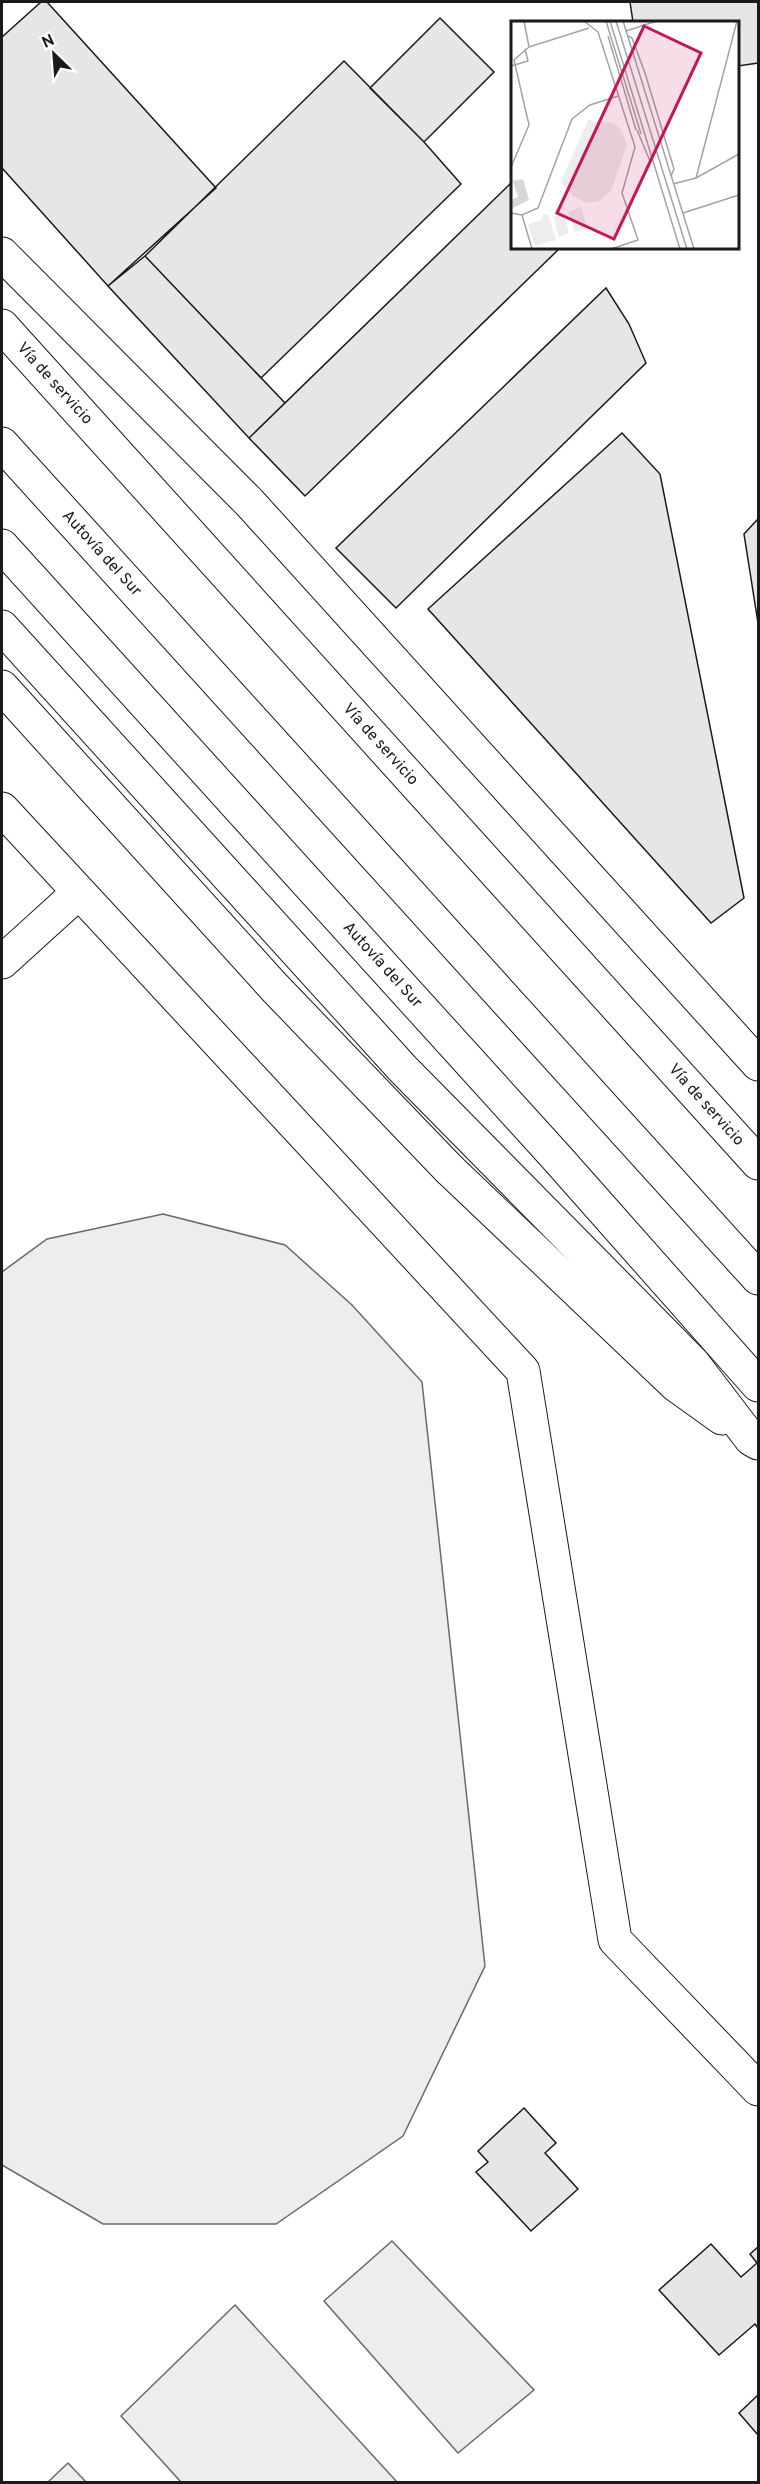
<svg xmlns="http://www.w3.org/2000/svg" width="760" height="2484" viewBox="0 0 760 2484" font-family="Overpass,sans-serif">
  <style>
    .built { fill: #ededed; stroke: #6a6a6a; stroke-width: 1.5 }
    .building { fill: #e6e6e6; stroke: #1a1a1a; stroke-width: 1.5 }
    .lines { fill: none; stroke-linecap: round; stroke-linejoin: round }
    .minor-casing { stroke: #1a1a1a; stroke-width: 35 }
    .highway-casing { stroke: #1a1a1a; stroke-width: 35 }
    .minor { stroke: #fff; stroke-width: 33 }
    .highway { stroke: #fff; stroke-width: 33 }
    .labels { text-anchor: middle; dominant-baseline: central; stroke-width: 4.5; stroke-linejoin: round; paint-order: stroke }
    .street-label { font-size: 16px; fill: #1a1a1a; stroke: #fff }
    .inset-road { fill: none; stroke: #a3a3a3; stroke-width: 1.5 }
    .view { fill: #c2185b; fill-opacity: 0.15; stroke: #c2185b; stroke-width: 3 }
    .inset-edge { fill: none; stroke: #1a1a1a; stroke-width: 3 }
  </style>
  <rect width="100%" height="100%" fill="#fff"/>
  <path class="built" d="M163,1214L285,1245L352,1305L422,1382L485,1966L403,2136L276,2224H103L2,2165V1272L47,1239Z
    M392,2241L534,2390L458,2453L324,2301Z
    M235,2305L397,2482H181L121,2416Z
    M68,2463L86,2482H48Z"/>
  <path class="building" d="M41,2H47L216,188L108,286L2,168V37Z
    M630,2H758V63L738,66V22H633Z
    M440,18L494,72L424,142L370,88Z
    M344,61L424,142L461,184L261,378L145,256Z
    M512,182V248H560L305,496L249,438Z
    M145,256L285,403L249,438L108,286Z
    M606,288L629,324L646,363L396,608L336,548Z
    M622,433L660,474L744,898L711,923L428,609Z
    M758,519V623L744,534Z
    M524,2108L556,2143L545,2153L578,2189L531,2231L476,2172L488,2162L478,2151Z
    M711,2244L741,2277L757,2263L750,2254L758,2247V2328L755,2324L719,2355L659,2290Z
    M758,2395V2435L739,2413Z"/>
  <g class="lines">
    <defs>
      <g id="minor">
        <path d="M2,254L249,502L758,1064"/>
        <path id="s1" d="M2,326L758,1163"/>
        <path d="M2,687L275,988L449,1169"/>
        <path d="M2,809L523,1371L615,1940L758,2089"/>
        <path d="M2,962L78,893"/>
      </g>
      <g id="highway">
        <path id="s2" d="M2,444L758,1278"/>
        <path id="s3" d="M2,546L557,1158L758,1385"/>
        <path d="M2,627L403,1069L693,1363L751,1439L758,1443"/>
        <path d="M449,1169L676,1385L722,1418"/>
      </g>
    </defs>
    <use href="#minor" class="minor-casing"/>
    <use href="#highway" class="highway-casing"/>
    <use href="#minor" class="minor"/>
    <use href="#highway" class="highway"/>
  </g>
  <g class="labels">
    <g class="street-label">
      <text stroke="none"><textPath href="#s1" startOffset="78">Vía de servicio</textPath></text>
      <text stroke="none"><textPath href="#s2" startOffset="148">Autovía del Sur</textPath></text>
      <text stroke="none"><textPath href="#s1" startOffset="564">Vía de servicio</textPath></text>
      <text stroke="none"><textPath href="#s3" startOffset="566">Autovía del Sur</textPath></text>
      <text stroke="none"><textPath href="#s1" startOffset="1050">Vía de servicio</textPath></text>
    </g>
  </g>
  <g transform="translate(511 21)">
    <rect width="228" height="228" fill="#fff"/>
    <path d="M77,99L102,102L110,109L116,124L100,170L88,180L76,182L63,176L50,161ZM70,186L76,207L64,211L57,191ZM52,192L58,212L48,216L42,196ZM37,193L45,219L24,225L17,203L32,199L31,195Z" fill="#ededed"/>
    <path d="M12,158L18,179L2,187L0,179L7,176L2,160Z" fill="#d7d7d7"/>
    <path class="inset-road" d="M13,0L18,26L78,7M73,0L87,11L124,126L111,172L127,219L100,228M95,0L130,113M99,0L169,228M105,0L176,228M112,0L183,228M115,10L146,0M97,15L125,109M117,15L121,17L134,52L163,148L160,155M0,45L17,40L14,28M126,109L139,140M0,146L18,104L3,39L18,26M185,157L226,0M162,163L185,157L228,133M0,192L11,194L27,187L61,98L79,84L107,75M172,192L228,174M11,194L21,228"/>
    <path class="view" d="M133,5L190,32L103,218L46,192Z"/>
    <rect width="228" height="228" class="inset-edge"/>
  </g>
  <rect width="760" height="2484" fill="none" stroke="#1a1a1a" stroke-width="6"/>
  <g transform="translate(54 54) rotate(335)" stroke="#ffffff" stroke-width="4.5" paint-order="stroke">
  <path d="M0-4.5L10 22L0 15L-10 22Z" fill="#1a1a1a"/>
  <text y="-9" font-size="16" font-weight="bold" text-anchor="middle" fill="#1a1a1a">N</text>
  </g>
</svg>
